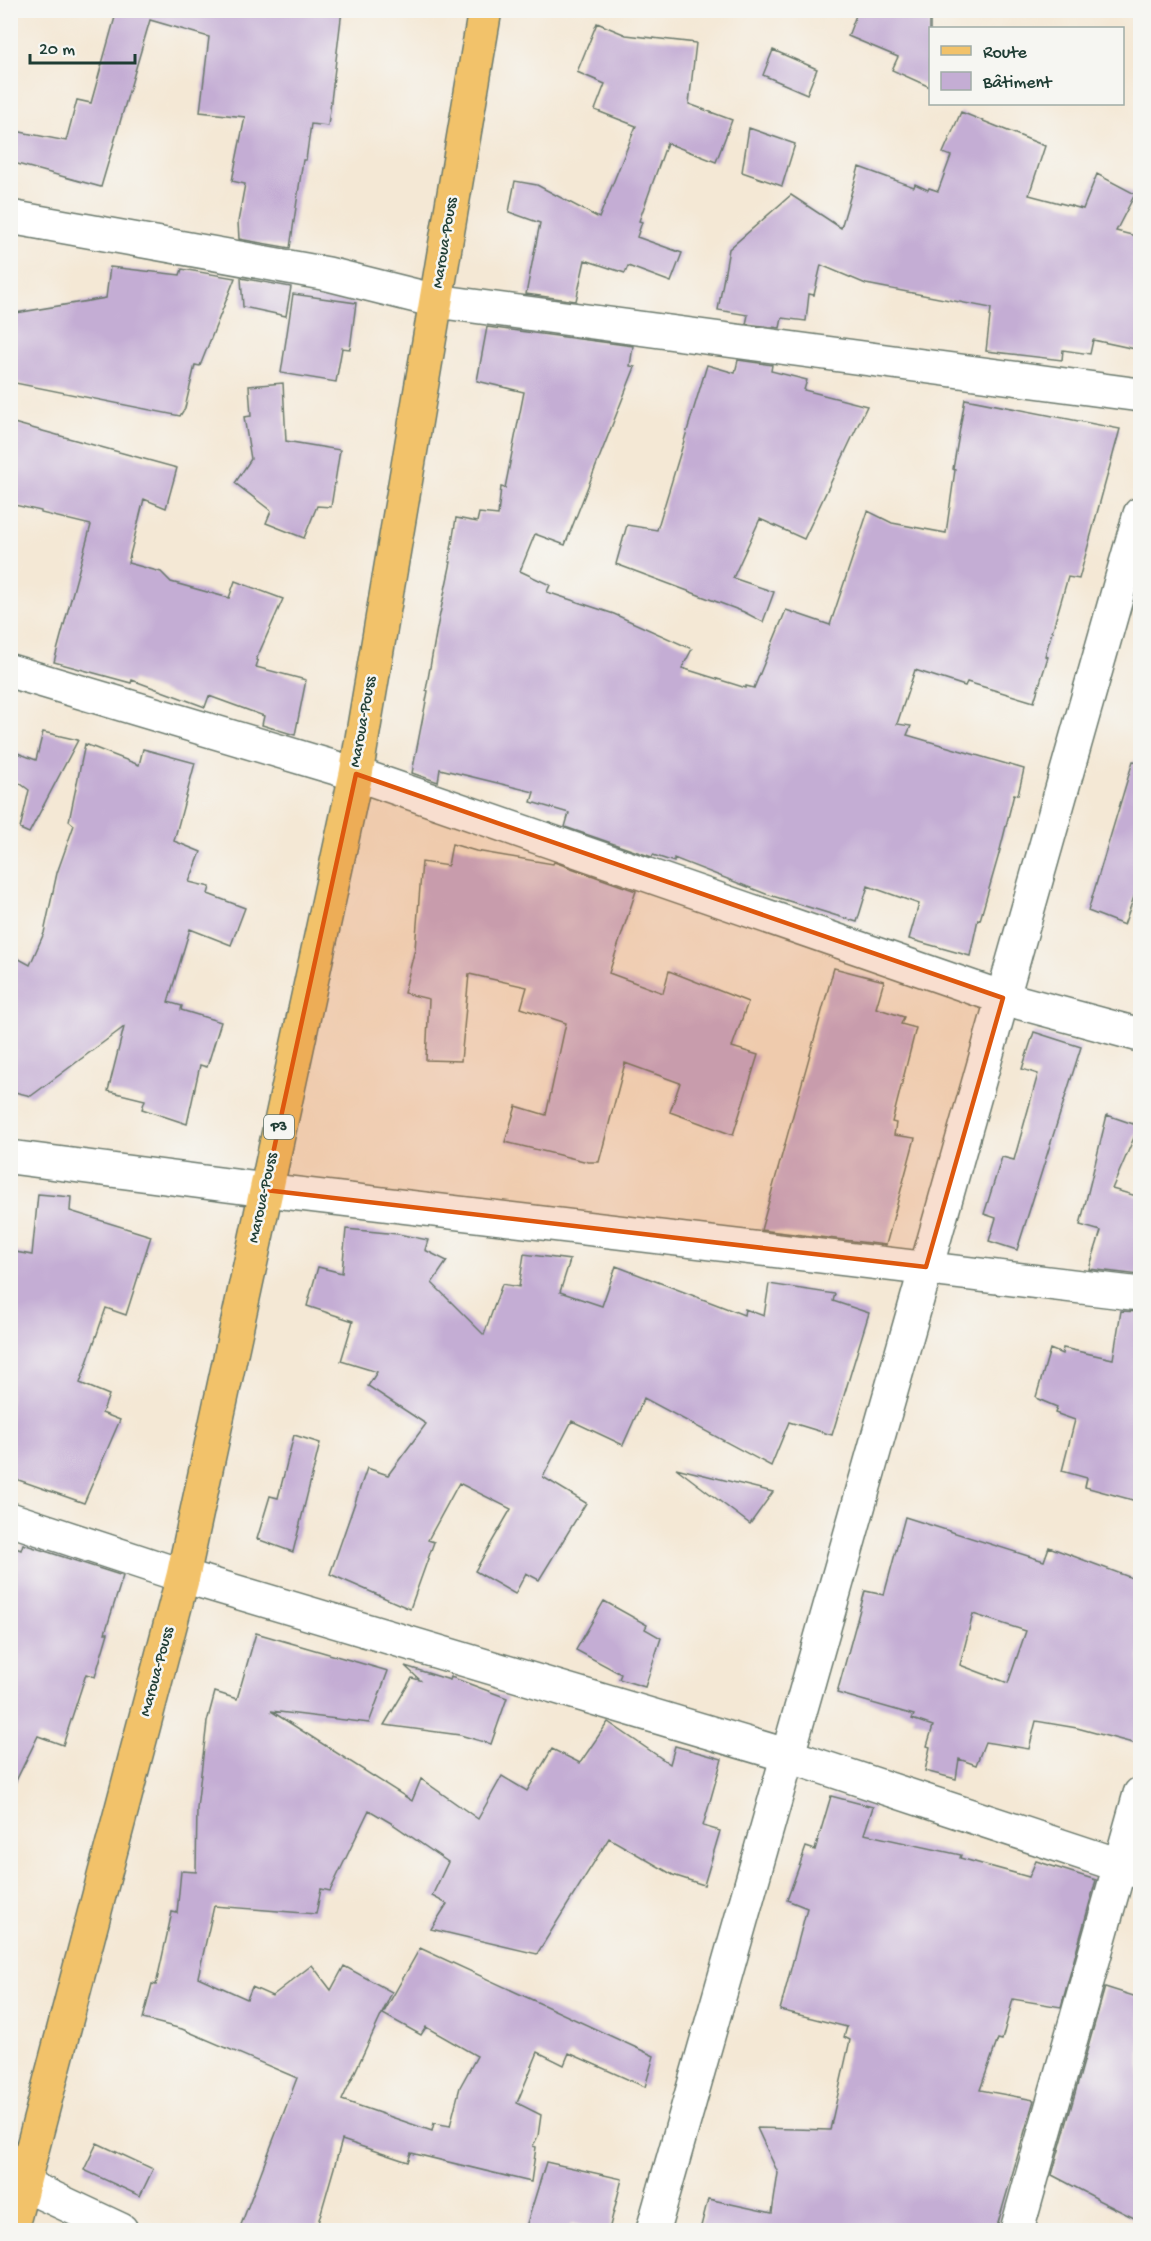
<svg xmlns="http://www.w3.org/2000/svg" width="1151" height="2241" viewBox="0 0 1151 2241" font-family="'Gochi Hand',sans-serif">
  <style>
    .building { fill: #c4add4; fill-rule: evenodd }
    .lines { fill: none; stroke-linecap: round; stroke-linejoin: round }
    .minor-casing { stroke: #6a796c; stroke-width: 36 }
    .primary-casing { stroke: #6a796c; stroke-width: 36 }
    .minor { stroke: #fff; stroke-width: 33 }
    .primary { stroke: #f2c26a; stroke-width: 33 }
    .marked { fill: #de580e; fill-opacity: 0.2; stroke: #de580e; stroke-width: 4.5; stroke-linejoin: round }
    .labels { text-anchor: middle; dominant-baseline: central; stroke-width: 5; stroke-linejoin: round; paint-order: stroke }
    .shield { fill: #f6f6f2; stroke: #60746d; stroke-width: 1.5 }
    .shield-label { font-size: 15px; font-weight: bold; fill: #1f3d34 }
    .street-label { font-size: 16px; fill: #1f3d34; stroke: #f6f6f2 }
  </style>
  <rect width="100%" height="100%" fill="#f6f6f2"/>
  <filter id="ink" filterUnits="userSpaceOnUse"><feTurbulence type="fractalNoise" baseFrequency=".0167" numOctaves="2"/><feDisplacementMap in="SourceGraphic" scale="12" xChannelSelector="R" yChannelSelector="G"/><feConvolveMatrix kernelMatrix="1 2 1 2 8 2 1 2 1" color-interpolation-filters="sRGB"/></filter>
  <filter id="wash" filterUnits="userSpaceOnUse"><feTurbulence type="fractalNoise" baseFrequency=".008" numOctaves="4" result="noise"/><feDisplacementMap in="SourceGraphic" scale="24" xChannelSelector="R" yChannelSelector="G"/><feGaussianBlur stdDeviation="1.35" result="paint"/><feColorMatrix in="noise" values="0 0 0 0 0 0 0 0 0 0 0 0 0 0 0 0 0 1.4 0 .05"/><feComposite in="paint" operator="in"/></filter>
  <g filter="url(#wash)">
    <rect width="100%" height="100%" fill="#f4e8d5"/>
    <g id="blocks">
      <path class="building" d="M117,10H342L328,126L311,124L306,160H303L290,248L239,239L238,222L245,184L232,181L245,117L200,112L209,37L150,20L101,187L10,162V130L66,141L77,100L91,103Z
        M858,10H930V87L892,70L898,57L848,36Z
        M597,23L626,35L696,43L689,104L732,120L716,162L667,143L639,221L642,222L637,237L682,253L671,282L628,266L625,273L585,260L576,301L526,294L540,223L509,212L515,181L537,185L599,218L636,126L595,110L605,84L577,72Z
        M773,50L817,69L807,94L763,75Z
        M961,112L1045,146L1029,195L1083,209L1097,174L1135,194L1116,231L1140,237V350L1093,340L1090,354L1063,350L1062,360L986,351L991,308L866,284L821,265L814,295L809,294L806,321L782,318L780,328L746,324L748,315L718,310L729,249L791,195L841,228L859,167L914,187L915,184L928,190L929,188L938,191L951,156L943,153Z
        M749,128L795,144L782,186L742,172Z
        M110,267L180,275L182,269L235,278L200,366L195,365L185,408L180,416L10,382V314L106,298Z
        M241,278L291,287L286,316L243,307Z
        M293,294L356,303L350,349L342,348L336,382L281,373Z
        M487,327L633,346L630,366L635,367L565,545L535,534L520,571L550,585L547,592L614,614L692,649L682,668L746,688V686L754,688L786,610L830,625L868,511L892,523L946,533L955,470L953,469L965,399L1120,429L1079,579L1068,577L1045,656L1048,657L1034,702L967,682L965,686L915,670L897,724L911,726L907,735L1024,769L1018,795L1014,794L999,854L980,920L978,919L970,956L909,939L919,904L868,886L857,922L766,894L674,858V862L653,855L652,857L565,827L569,813L531,802L534,792L440,769L438,782L412,773L428,691L426,690L437,628L451,562H449L456,518L477,522L479,513L498,515L501,487L505,488L524,392L477,381Z
        M738,360L772,365L771,371L807,380L804,390L867,406L804,539L760,519L733,578L774,592L763,622L744,612L616,564L627,525L657,530L707,365L735,373Z
        M283,383L286,441L340,450L331,507L317,506L304,538L266,523L271,511L235,483L251,459L244,417L251,416L249,386Z
        M10,422L177,468L166,508L144,499L128,563L161,572L171,582L229,598L235,581L283,599L256,660L258,661L256,667L306,680L295,735L262,725L264,716L209,696L205,707L132,680L131,683L54,662L91,525L41,513V511L10,504Z
        M43,732L78,740L29,833L20,829L29,790L10,776V750L36,760Z
        M85,744L139,765L143,749L195,763L174,841L201,852L189,882L210,887L208,894L245,908L231,945L190,929L168,1002L182,1006L181,1010L221,1022L207,1067L200,1065L187,1124L142,1109L145,1100L108,1091L124,1027L31,1096L10,1091V954L30,965L44,933L57,873L74,825L69,821Z
        M1133,761L1140,762V880L1124,925L1088,911Z
        M452,844L476,851L553,864L554,862L636,891L609,973L663,993L669,971L748,1002L732,1047L758,1055L733,1135L670,1112L680,1083L625,1063L599,1162H588L505,1142L516,1106L546,1115L566,1023L521,1008L527,987L469,974L461,1061L426,1060L429,999L404,993L415,949L422,862L448,866Z
        M834,968L884,981L876,1008L904,1017L901,1024L916,1028L892,1122L896,1123L894,1135L915,1138L886,1245L761,1230Z
        M1034,1032L1081,1047L1017,1250L989,1241L996,1218L984,1214L1002,1157L1014,1160L1038,1074L1022,1069Z
        M1107,1115L1139,1126L1112,1189L1140,1197V1275L1089,1269L1101,1231L1080,1225Z
        M38,1194L71,1197L70,1211L151,1236L126,1315L106,1308L80,1383L109,1395L102,1413L120,1420L84,1503L10,1477V1251L32,1255Z
        M346,1229L398,1234L428,1240L425,1250L447,1261L432,1283L484,1335L502,1284L519,1287L524,1254L570,1260L560,1292L602,1306L616,1266L744,1315L745,1309L764,1316L769,1284L835,1294L833,1301L869,1313L832,1435L789,1422L771,1466L644,1398L623,1445L572,1421L543,1477L586,1503L539,1580L526,1573L515,1594L475,1571L511,1509L459,1483L428,1540L434,1542L410,1609L330,1574L367,1468L388,1475L426,1424L368,1386L377,1372L341,1361L353,1321L307,1306L318,1267L342,1273Z
        M1121,1311L1140,1312V1502L1085,1487L1087,1478L1062,1471L1075,1420L1055,1413L1057,1407L1038,1399L1036,1397L1050,1349L1062,1354L1063,1348L1113,1359Z
        M294,1435L320,1443L293,1552L257,1539L270,1496L278,1498Z
        M676,1468L773,1492L750,1524Z
        M905,1517L1044,1561L1049,1547L1140,1581V1745L1077,1728L1036,1721L1029,1749L985,1742L976,1765L959,1759L956,1779L925,1771L930,1747L927,1746L933,1726L912,1719L914,1715L837,1693L865,1591L884,1595ZM973,1614L1026,1631L1008,1683L960,1665Z
        M23,1544L123,1576L105,1633H108L95,1677L86,1674L63,1745L38,1736L10,1793V1546L21,1550Z
        M604,1601L647,1625L645,1629L661,1638L645,1687L619,1679L621,1674L576,1650Z
        M256,1633L388,1671L369,1723L271,1711L412,1801L421,1779L478,1819L502,1776L527,1791L552,1749L580,1763L608,1722L670,1764L675,1746L722,1759L703,1826L720,1831L704,1885L673,1875L609,1838L537,1954L431,1929L447,1904L432,1896L448,1862L391,1823L369,1810L330,1891L321,1889L316,1914L214,1906L198,1977L247,1999L252,1987L272,1996L312,1965L331,1990L344,1966L392,1992L342,2100L432,2131L434,2123L450,2126L460,2087L477,2056L426,2027L421,2035L383,2014L420,1948L654,2056L645,2087L569,2053L564,2065L538,2052L517,2103L541,2115L538,2136L533,2146L536,2147L531,2182L411,2153L408,2162L342,2140L316,2230H239L297,2078L182,2029L143,2019L152,1984L156,1985L172,1912L177,1913L181,1871L196,1872L197,1808L207,1722L215,1692L237,1699Z
        M405,1666L450,1680L451,1677L507,1698L491,1744L460,1735L384,1725L412,1678L420,1680Z
        M831,1796L873,1807L864,1834L961,1855L960,1858L1029,1877L1036,1861L1096,1880L1061,2007L1013,1999L1002,2040L998,2039L980,2090L1034,2100L996,2230H700L708,2199L772,2213L778,2173L757,2128L830,2130L850,2040L844,2037L847,2027L780,2010L807,1908L787,1900L806,1847L815,1850Z
        M1105,1987L1140,1998V2221L1096,2199V2198L1052,2175Z
        M97,2143L153,2169L140,2196L84,2170Z
        M546,2162L622,2179L609,2230H599L571,2223L569,2230H525Z"/>
    </g>
  </g>
  <g filter="url(#ink)">
    <use href="#blocks" fill-opacity="0" stroke="#6a796c" stroke-width="1.5"/>
    <g class="lines">
      <defs>
        <path id="minor" d="M10,217L328,274L436,301L1140,395
          M10,671L356,774L1003,998L1140,1035
          M10,1157L265,1190L1140,1294
          M10,1519L183,1576L789,1756L1140,1872
          M10,2178L121,2230
          M653,2230L1140,514
          M1017,2230L1140,1794"/>
        <path id="primary" d="M11,2230L183,1576L356,774L485,10"/>
      </defs>
      <use href="#minor" class="minor-casing"/>
      <use href="#primary" class="primary-casing"/>
      <use href="#minor" class="minor"/>
      <use href="#primary" class="primary"/>
    </g>
  </g>
  <path class="marked" d="M356,774L1003,998L926,1267L265,1190Z"/>
  <g class="labels">
    <rect class="shield" x="264" y="1115" width="30" height="24" rx="4.5"/>
    <g class="shield-label">
      <text x="279" y="1127">P3</text>
    </g>
    <g class="street-label">
      <text transform="translate(446 243) rotate(-81)">Maroua-Pouss</text>
      <text transform="translate(364 722) rotate(-80)">Maroua-Pouss</text>
      <text transform="translate(264 1198) rotate(-78)">Maroua-Pouss</text>
      <text transform="translate(158 1672) rotate(-75)">Maroua-Pouss</text>
    </g>
  </g>
  <rect width="1151" height="2241" fill="none" stroke="#f6f6f2" stroke-width="36"/>
  <rect x="929" y="27" width="195" height="78" fill="#f6f6f2" stroke="#a0aca6" stroke-width="1.5"/>
  <rect x="941" y="46" width="30" height="9" fill="#f2c26a" stroke="#a0aca6" stroke-width="1.5"/>
  <text x="983" y="57" font-size="18" fill="#1f3d34">Route</text>
  <rect x="941" y="72" width="30" height="18" fill="#c4add4" stroke="#a0aca6" stroke-width="1.5"/>
  <text x="983" y="87" font-size="18" fill="#1f3d34">Bâtiment</text>
  <path d="M30 54v9h105v-9" fill="none" stroke="#1f3d34" stroke-width="3"/>
  <text x="39" y="54" font-size="18" fill="#1f3d34" stroke="#f6f6f2" stroke-width="4.5" paint-order="stroke">20 m</text>
</svg>
